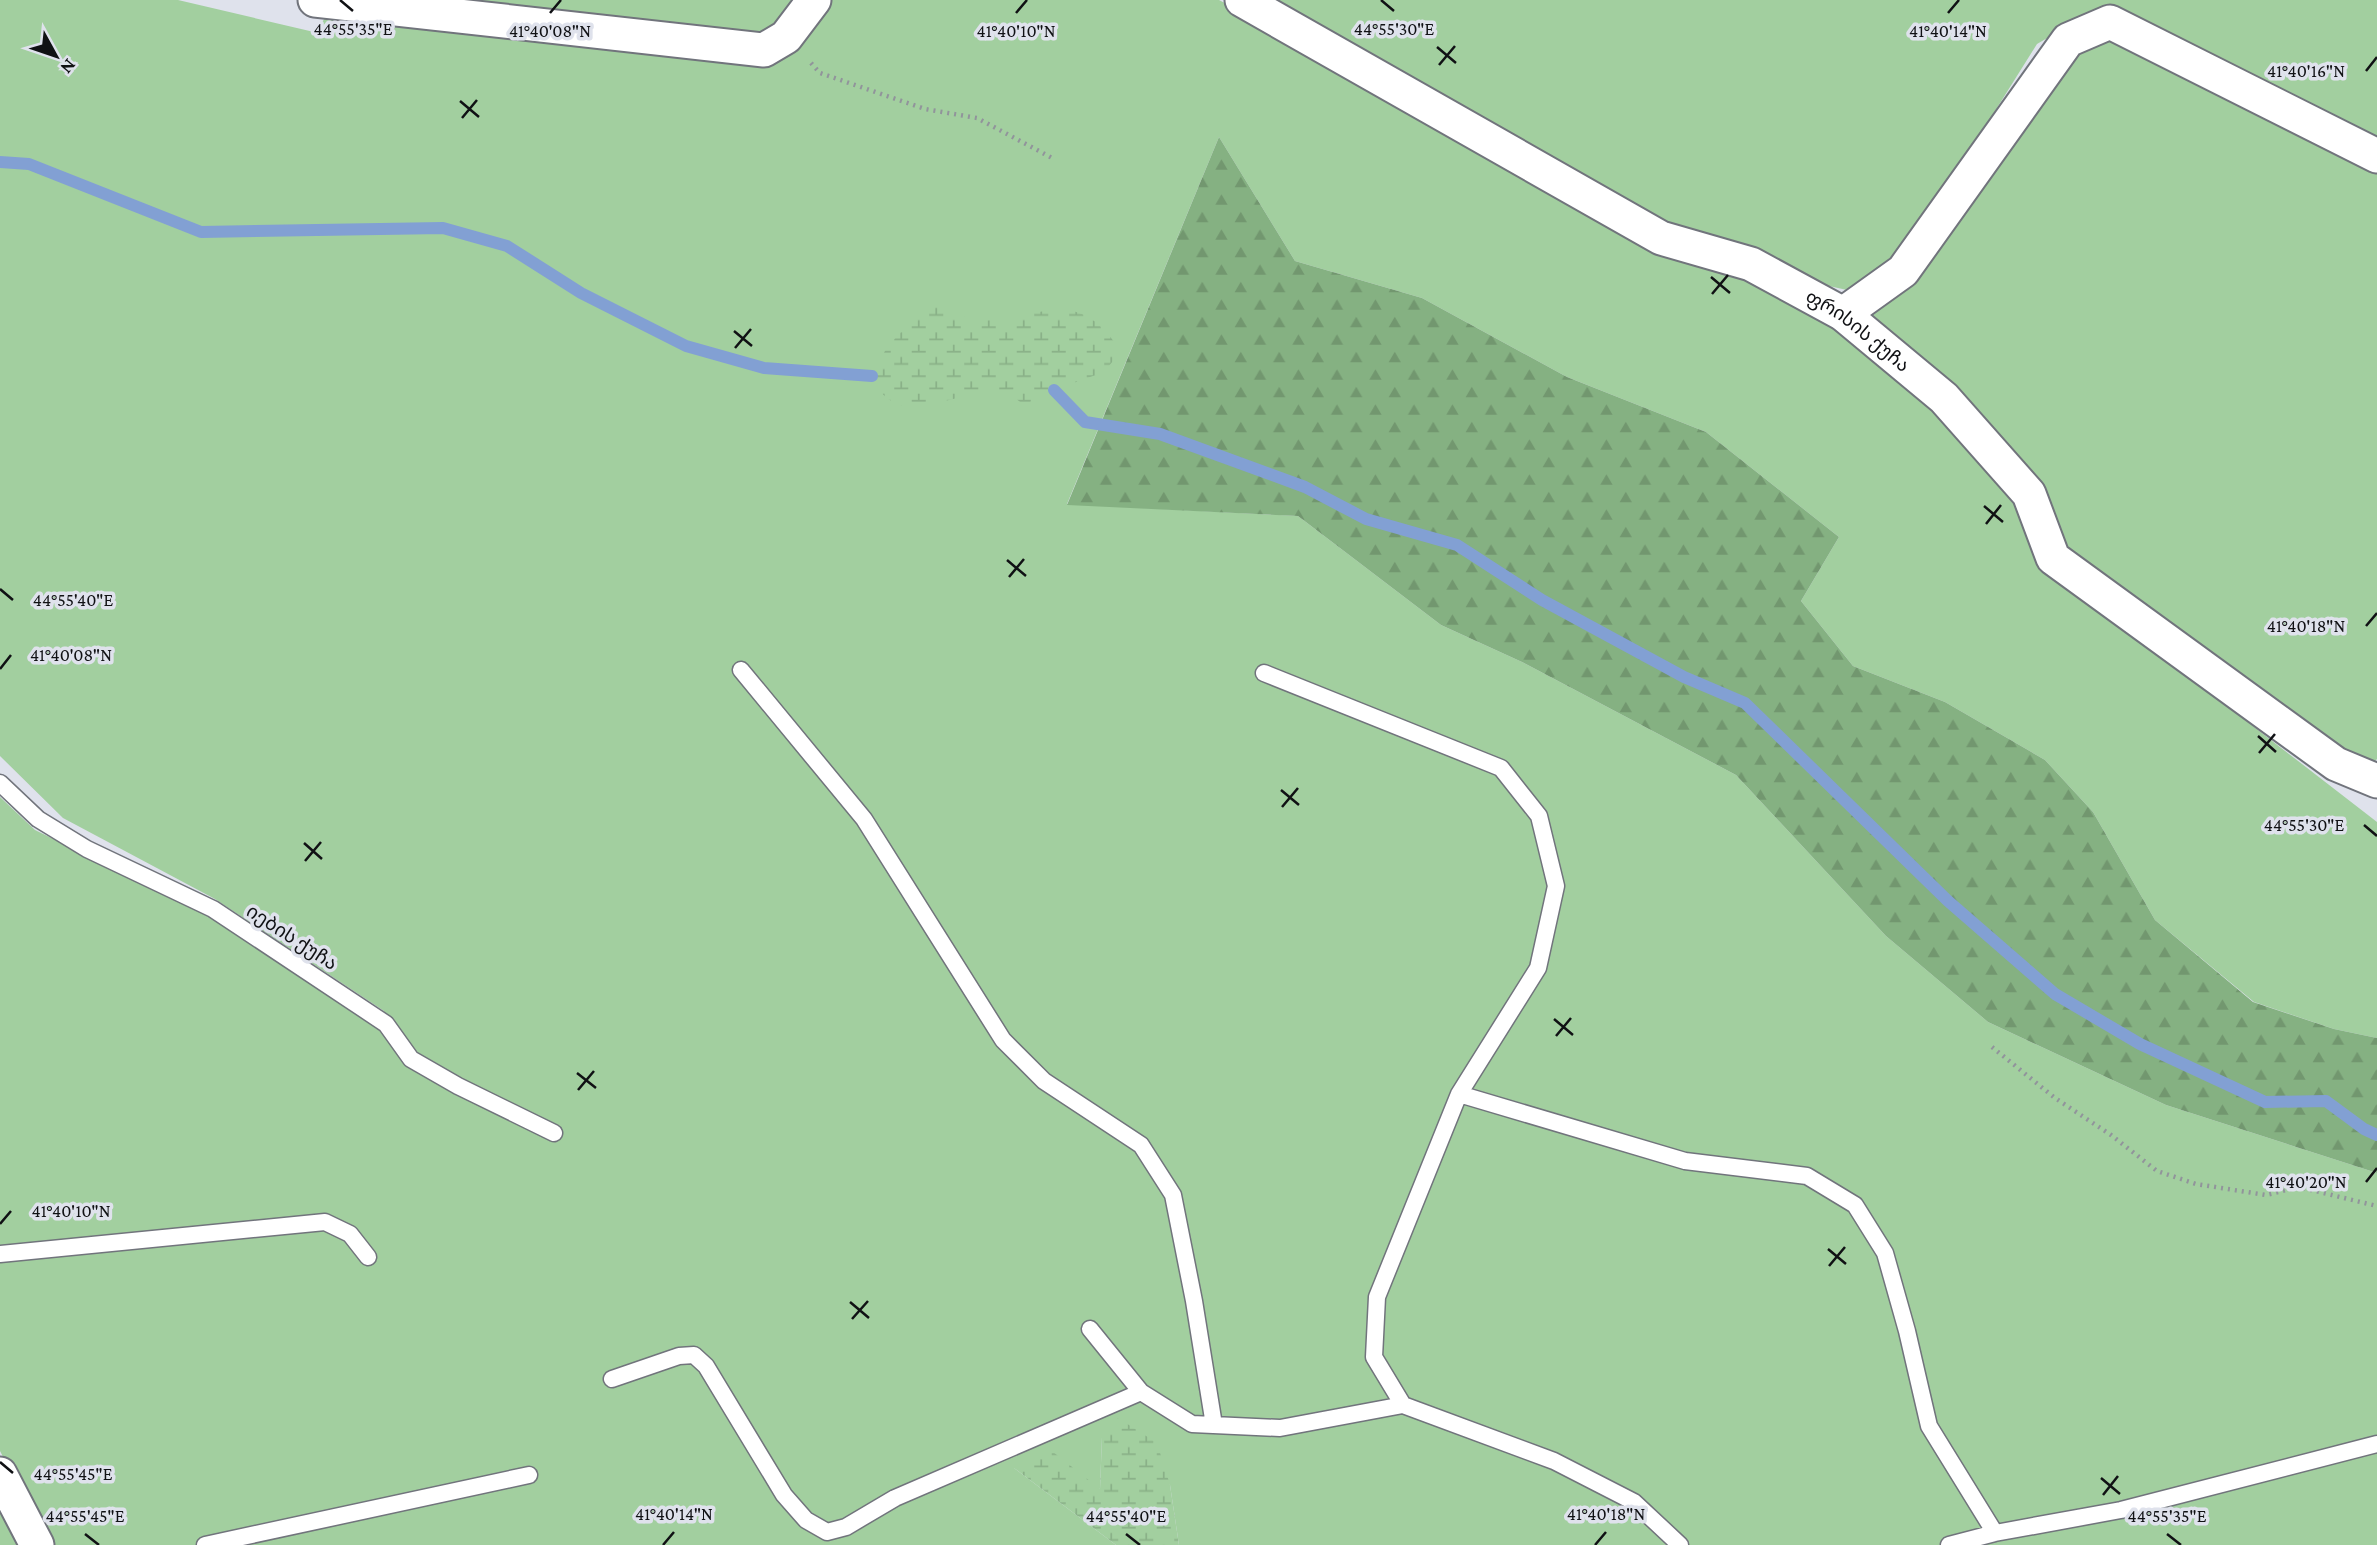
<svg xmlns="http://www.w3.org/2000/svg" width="2377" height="1545" viewBox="0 0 2377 1545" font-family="'Crimson Pro','Noto Sans Georgian',serif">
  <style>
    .green { fill: #a2cf9f }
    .forest { fill: url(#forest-firs) }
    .wetland { fill: url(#wetland-marsh) }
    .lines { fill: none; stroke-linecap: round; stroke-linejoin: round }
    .stream { stroke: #82a0d3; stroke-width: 12 }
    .lane-casing { stroke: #71747c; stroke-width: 19 }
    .street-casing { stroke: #71747c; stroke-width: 37 }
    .path { stroke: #91949b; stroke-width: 4.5; stroke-dasharray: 2 5; stroke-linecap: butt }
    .lane { stroke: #fff; stroke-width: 16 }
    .street { stroke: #fff; stroke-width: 33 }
    .ticks { fill: none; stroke: #101114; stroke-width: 2.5 }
    .labels { text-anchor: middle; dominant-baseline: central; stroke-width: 7; stroke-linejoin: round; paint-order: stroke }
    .street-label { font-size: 19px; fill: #101114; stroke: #dfe2ec }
    .ticks-label { font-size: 18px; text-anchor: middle; fill: #101114; stroke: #dfe2ec; stroke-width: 7; stroke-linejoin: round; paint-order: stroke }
  </style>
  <defs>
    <pattern id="forest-firs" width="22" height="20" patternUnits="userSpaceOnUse" patternTransform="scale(1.75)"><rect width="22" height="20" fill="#85b182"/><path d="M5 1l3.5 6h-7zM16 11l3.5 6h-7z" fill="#72976f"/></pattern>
    <pattern id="wetland-marsh" width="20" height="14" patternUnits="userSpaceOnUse" patternTransform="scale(1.75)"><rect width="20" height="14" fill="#a2cf9f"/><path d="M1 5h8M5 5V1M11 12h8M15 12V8" fill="none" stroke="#8ab188"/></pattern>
  </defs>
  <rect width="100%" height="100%" fill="#dfe2ec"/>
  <path class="green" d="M0,0H178L314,32L330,12L755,66L826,0H1219L1743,277L1841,326L1934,399L2108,614L2377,822V1038L2334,1029L2254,1002L2155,920L2093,812L2045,760L1945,702L1853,666L1801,601L1839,537L1706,432L1567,377L1422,298L1295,261L1219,137L1067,504L1298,516L1441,625L1522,662L1736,775L1886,936L1988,1022L2166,1105L2377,1173V1545H1179L1170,1485L1102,1437L1100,1489L1014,1468L1116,1545H49L0,1451V797L35,830L207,914L373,1026L384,1011L215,899L63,818L0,756Z
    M403,0H805L775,38Z
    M1265,0H2377V143L2090,13L2037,44L1906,253L1856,292L1820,284L1667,235Z
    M2114,38L2377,170V759L2375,761L2342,759L2071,561L1868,317L1917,280L2057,71L2093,43Z
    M0,1489L31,1545H0Z"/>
  <path class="forest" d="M1219,137L1295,261L1422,298L1567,377L1706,432L1839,537L1801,601L1853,666L1945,702L2045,760L2093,812L2155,920L2253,1002L2334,1029L2377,1038V1173L2166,1105L1988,1022L1886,936L1736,775L1522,662L1441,625L1298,516L1067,505Z"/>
  <path class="wetland" d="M928,303C946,310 971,322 991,320C1028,318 1069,295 1100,326C1108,333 1115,343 1121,351L1104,372L1054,390L1024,405L1006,391C999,391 991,390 984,392C964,395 914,412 897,404C884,398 877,389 872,376L887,347Z
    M1118,1418L1157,1443L1170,1485L1179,1545H1116L1014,1468L1048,1448L1100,1489L1102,1437Z"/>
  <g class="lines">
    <path class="stream" d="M0,162L29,164L201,232L443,228L507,246L581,293L686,346L764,368L872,376
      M1054,390L1085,422L1160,434L1305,487L1366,519L1457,545L1542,600L1684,677L1745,703L1948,901L2055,994L2140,1044L2265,1102L2326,1101L2364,1129L2377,1135"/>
    <defs>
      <path id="lane" d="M741,670L864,819L1003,1040L1044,1081L1141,1145L1173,1195L1194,1301L1214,1425
        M1264,673L1501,768L1539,816L1556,886L1538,968L1459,1094L1377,1297L1374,1357L1403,1405
        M0,783L38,819L87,849L213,909L386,1024L411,1059L458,1086L554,1133
        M1459,1094L1685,1161L1807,1176L1855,1205L1885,1253L1907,1331L1929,1426L1995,1533
        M0,1254L325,1222L350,1234L368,1257
        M1090,1329L1141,1392L1192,1424L1280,1428L1403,1405L1554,1461L1634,1502L1680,1545
        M612,1379L679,1356L694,1355L706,1366L784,1495L806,1520L827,1532L846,1527L895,1498L1141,1392
        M205,1545L529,1475
        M1949,1545L1995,1533L2121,1510L2377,1444"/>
      <g id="street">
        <path d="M315,0L764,50L786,37L814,0"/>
        <path id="s1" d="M1242,0L1661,238L1751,264L1843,314L1944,398L2029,494L2053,558L2336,764L2377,781"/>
        <path d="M1843,314L1903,271L2068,40L2110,22L2377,156"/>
        <path d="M0,1474L37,1545"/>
      </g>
    </defs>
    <use href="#lane" class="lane-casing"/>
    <use href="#street" class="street-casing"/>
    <path class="path" d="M811,63L820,73L925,109L977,118L1054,159
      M1992,1047L2055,1098L2111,1135L2157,1171L2196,1184L2266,1195L2299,1187L2377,1206"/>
    <use href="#lane" class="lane"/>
    <use href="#street" class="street"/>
  </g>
  <path class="ticks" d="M340,0L353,11M1381,0L1394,11M550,13L561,0M1016,13L1027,0M1948,13L1959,0M1437,47L1456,63M1439,65L1455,46M2366,71L2377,57M460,101L479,117M462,118L477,100M1711,277L1730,293M1712,294L1728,275M734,331L752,346M735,348L751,329M1984,506L2003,522M1986,524L2001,505M1007,560L1026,576M1009,577L1024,559M0,589L13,600M2366,626L2377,613M0,669L11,655M2258,736L2276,752M2259,753L2275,734M1281,790L1299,805M1282,807L1298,788M2364,825L2377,836M304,843L322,859M305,861L321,842M1554,1019L1573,1035M1556,1036L1571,1018M577,1073L596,1088M578,1090L594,1071M2366,1182L2377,1168M0,1224L11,1211M1828,1249L1846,1264M1829,1266L1845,1247M850,1302L869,1318M852,1319L868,1301M0,1462L13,1473M2101,1478L2120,1494M2103,1495L2118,1476M85,1534L99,1545M1126,1534L1140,1545M2167,1534L2181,1545M663,1545L674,1532M1595,1545L1606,1532"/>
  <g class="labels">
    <g class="street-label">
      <text stroke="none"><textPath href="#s1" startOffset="702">ფრისის ქუჩა</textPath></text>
      <text transform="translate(292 937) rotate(33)">იების ქუჩა</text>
    </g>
  </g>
  <g class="ticks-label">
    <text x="353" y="35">44°55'35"E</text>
    <text x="1394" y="35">44°55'30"E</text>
    <text x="550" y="37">41°40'08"N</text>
    <text x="1016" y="37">41°40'10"N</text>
    <text x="1948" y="37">41°40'14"N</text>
    <text x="2306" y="77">41°40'16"N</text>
    <text x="73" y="606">44°55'40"E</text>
    <text x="2306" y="632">41°40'18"N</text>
    <text x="71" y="661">41°40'08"N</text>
    <text x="2304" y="831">44°55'30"E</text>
    <text x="2306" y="1188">41°40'20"N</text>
    <text x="71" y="1217">41°40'10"N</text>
    <text x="73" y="1480">44°55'45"E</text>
    <text x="674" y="1520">41°40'14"N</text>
    <text x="1606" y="1520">41°40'18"N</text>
    <text x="85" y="1522">44°55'45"E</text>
    <text x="1126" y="1522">44°55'40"E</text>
    <text x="2167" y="1522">44°55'35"E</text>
  </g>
  <g transform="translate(56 56) rotate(130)" stroke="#dfe2ec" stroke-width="5" paint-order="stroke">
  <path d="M0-5L12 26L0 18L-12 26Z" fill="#101114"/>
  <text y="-10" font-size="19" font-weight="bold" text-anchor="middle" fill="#101114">N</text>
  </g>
</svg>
